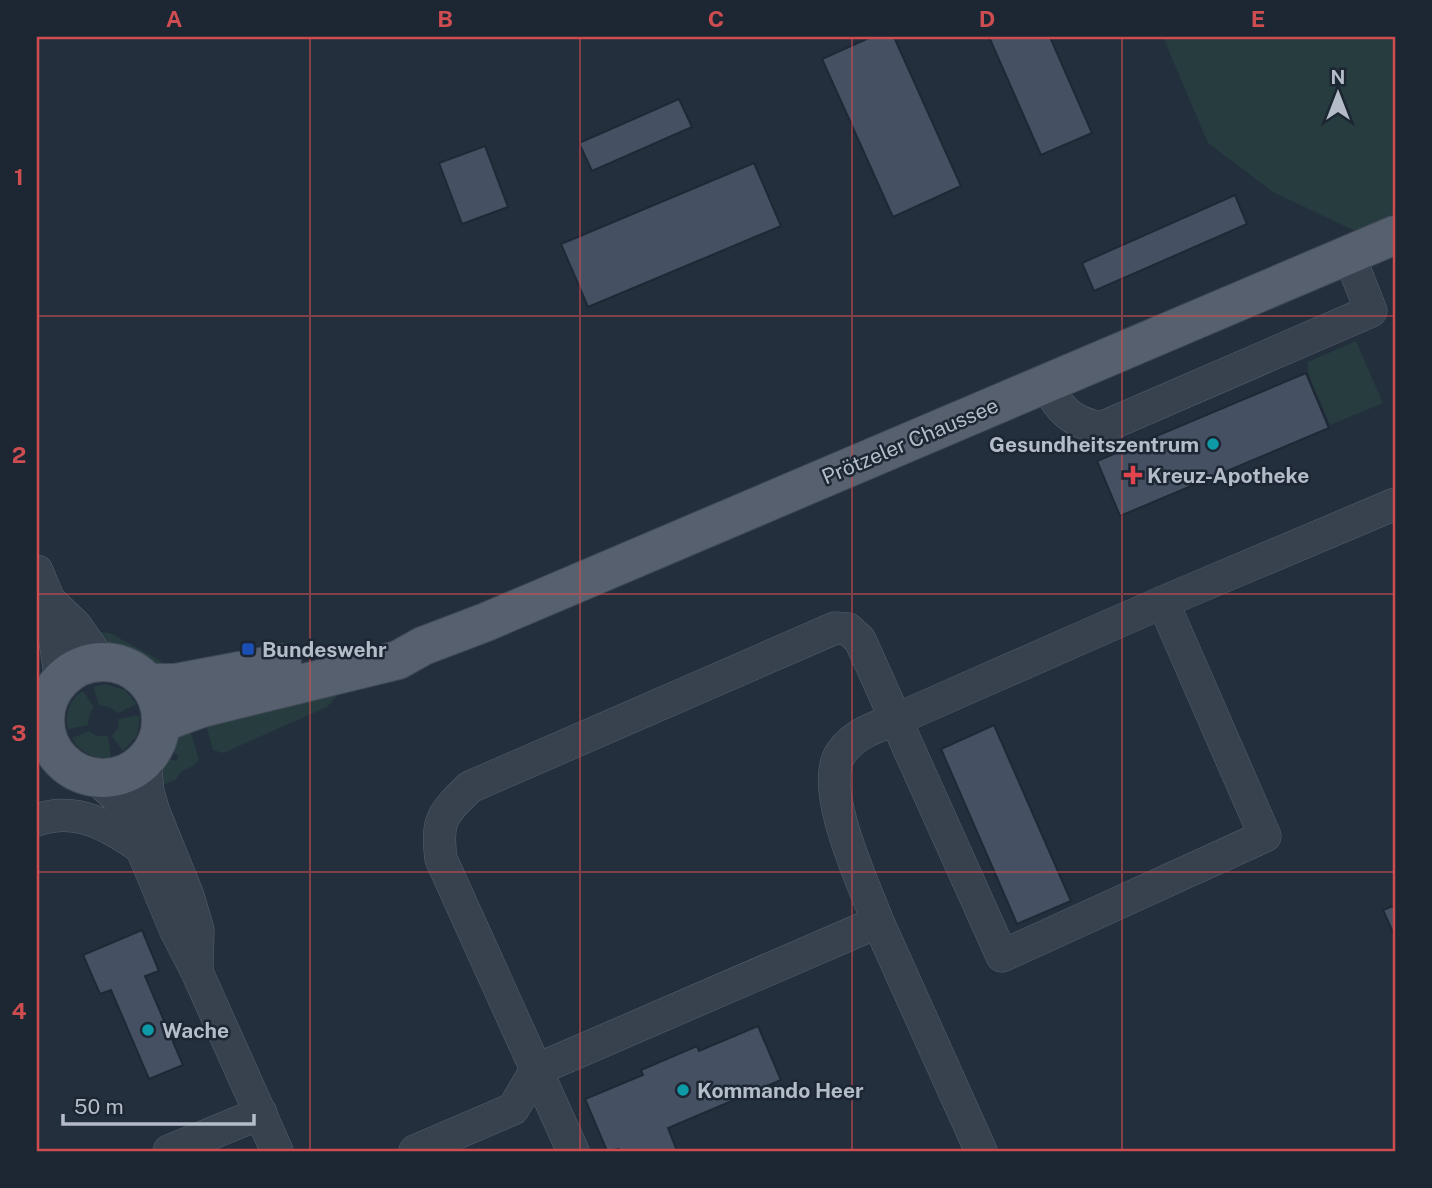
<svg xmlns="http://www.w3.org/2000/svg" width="1432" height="1188" viewBox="0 0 1432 1188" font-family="'Public Sans',sans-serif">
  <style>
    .green { fill: #263c3f }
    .building { fill: #455162; stroke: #1f2835; stroke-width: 2 }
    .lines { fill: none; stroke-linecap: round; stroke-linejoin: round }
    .minor-casing { stroke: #565f6c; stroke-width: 33 }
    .major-casing { stroke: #414a57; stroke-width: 40 }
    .minor { stroke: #38414e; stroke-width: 32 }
    .major { stroke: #56606e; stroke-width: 38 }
    .grid { fill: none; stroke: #ce4d50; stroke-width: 2; stroke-opacity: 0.55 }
    .culture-dot { fill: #0f9aa8; stroke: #1d2633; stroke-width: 2.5 }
    .health-dot { fill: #e0444e; stroke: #1d2633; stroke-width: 2.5 }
    .transit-dot { fill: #1a4fb4; stroke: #1d2633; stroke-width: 2.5 }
    .labels { text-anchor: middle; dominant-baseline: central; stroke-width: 5; stroke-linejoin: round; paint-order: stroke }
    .street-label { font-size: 21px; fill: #b4bcc9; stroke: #1d2633 }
    .poi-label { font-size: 21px; font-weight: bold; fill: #b4bcc9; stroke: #1d2633; text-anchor: start }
    .neatline { fill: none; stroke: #ce4d50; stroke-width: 2.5 }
    .grid-label { font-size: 23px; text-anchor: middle; font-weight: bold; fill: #ce4d50 }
  </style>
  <rect width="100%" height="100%" fill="#242f3e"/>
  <path class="green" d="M1163,37H1395V214L1355,231L1273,192L1208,143Z
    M1356,341L1383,403L1330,425L1308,373V362Z
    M101,632L110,633L175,669L156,671L122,654L93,635Z
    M350,682L327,707L223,753L213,750L203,715Z
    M105,684L125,690L137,704L118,713L109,707L99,705L93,687Z
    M83,691L94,707L89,716L88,725L68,729C65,714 69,699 83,691Z
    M140,715L137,736L123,751L112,736L118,728L119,719Z
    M188,723L199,760L193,766L182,771L175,780L156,787L159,764L163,757L176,761L179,756L167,749L176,735Z
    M89,731L97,736H108L111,757C94,760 80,753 72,738Z"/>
  <path class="building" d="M871,37H894L961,186L893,217L822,59Z
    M989,37H1050L1092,133L1041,155Z
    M679,99L692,127L592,171L579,143Z
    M485,146L508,207L462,224L439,163Z
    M754,163L781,226L588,307L561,244Z
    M1235,195L1247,224L1094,291L1082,263Z
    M1306,373L1329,428L1120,516L1097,461Z
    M994,725L1071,901L1017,924L941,749Z
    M1393,906L1395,911V937L1383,910Z
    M142,930L159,971L145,976L183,1065L149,1079L111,990L100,994L83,955Z
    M758,1026L781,1080L668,1128L677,1151H620L619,1149L607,1151L585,1099L643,1075L641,1070L697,1046L699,1051Z"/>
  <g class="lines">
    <defs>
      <path id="minor" d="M1046,383C1059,410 1071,422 1101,428L1371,311L1349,255
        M37,571L49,600L61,681
        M49,600L76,626L101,662
        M145,762L148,792L154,812L188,896L198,930L197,967
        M96,778L121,801L128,816L175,929L197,972L277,1151
        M37,820C76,806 110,826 141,848
        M878,922L981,1151
        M169,1151L261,1113
        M415,1151L513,1109L536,1070L878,922C864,885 817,787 841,753C854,734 875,727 895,720L1163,602L1395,504
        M573,1151L441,859C436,820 442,814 470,787L835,628L848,629L860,640L1002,956L1265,836L1163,602"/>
      <path id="major" d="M45 720a58 58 0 1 1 116 0a58 58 0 1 1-116 0Z
        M148,683H176L282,663
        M161,723L202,708L398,660L423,646L486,622L1395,235"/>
    </defs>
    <use href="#minor" class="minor-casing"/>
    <use href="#major" class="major-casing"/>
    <use href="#minor" class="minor"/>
    <use href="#major" class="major"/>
  </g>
  <path class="grid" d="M310,37V1151M580,37V1151M852,37V1151M1122,37V1151M37,316H1395M37,594H1395M37,872H1395"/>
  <g class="culture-dot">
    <circle cx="1213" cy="444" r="7"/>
    <circle cx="148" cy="1030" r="7"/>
    <circle cx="683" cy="1090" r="7"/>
  </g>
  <path class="health-dot" d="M1129.5 464.5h7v7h7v7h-7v7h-7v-7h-7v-7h7z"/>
  <rect class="transit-dot" x="241" y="642" width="14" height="14" rx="3.5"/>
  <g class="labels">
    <g class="street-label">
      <text transform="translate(910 441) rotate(-23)">Prötzeler Chaussee</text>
    </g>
    <g class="poi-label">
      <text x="1199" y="444" text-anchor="end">Gesundheitszentrum</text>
      <text x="1147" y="475">Kreuz-Apotheke</text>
      <text x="262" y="649">Bundeswehr</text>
      <text x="162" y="1030">Wache</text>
      <text x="697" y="1090">Kommando Heer</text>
    </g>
  </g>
  <rect width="1432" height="1188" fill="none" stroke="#1d2633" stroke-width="77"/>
  <g transform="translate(1338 94)" stroke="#1d2633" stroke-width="5" paint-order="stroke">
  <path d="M0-5L12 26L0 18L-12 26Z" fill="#b4bcc9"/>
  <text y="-10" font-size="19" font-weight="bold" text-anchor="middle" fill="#b4bcc9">N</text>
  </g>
  <path d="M63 1114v10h191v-10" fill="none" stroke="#b4bcc9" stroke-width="3.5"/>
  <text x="74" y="1114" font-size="21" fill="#b4bcc9" stroke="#1d2633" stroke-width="5" paint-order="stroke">50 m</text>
  <rect x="38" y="38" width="1356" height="1112" class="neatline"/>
  <g class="grid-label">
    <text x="174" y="27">A</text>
    <text x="445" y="27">B</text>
    <text x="716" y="27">C</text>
    <text x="987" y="27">D</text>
    <text x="1258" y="27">E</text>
    <text x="19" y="185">1</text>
    <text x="19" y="463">2</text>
    <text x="19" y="741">3</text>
    <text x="19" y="1019">4</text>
  </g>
</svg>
